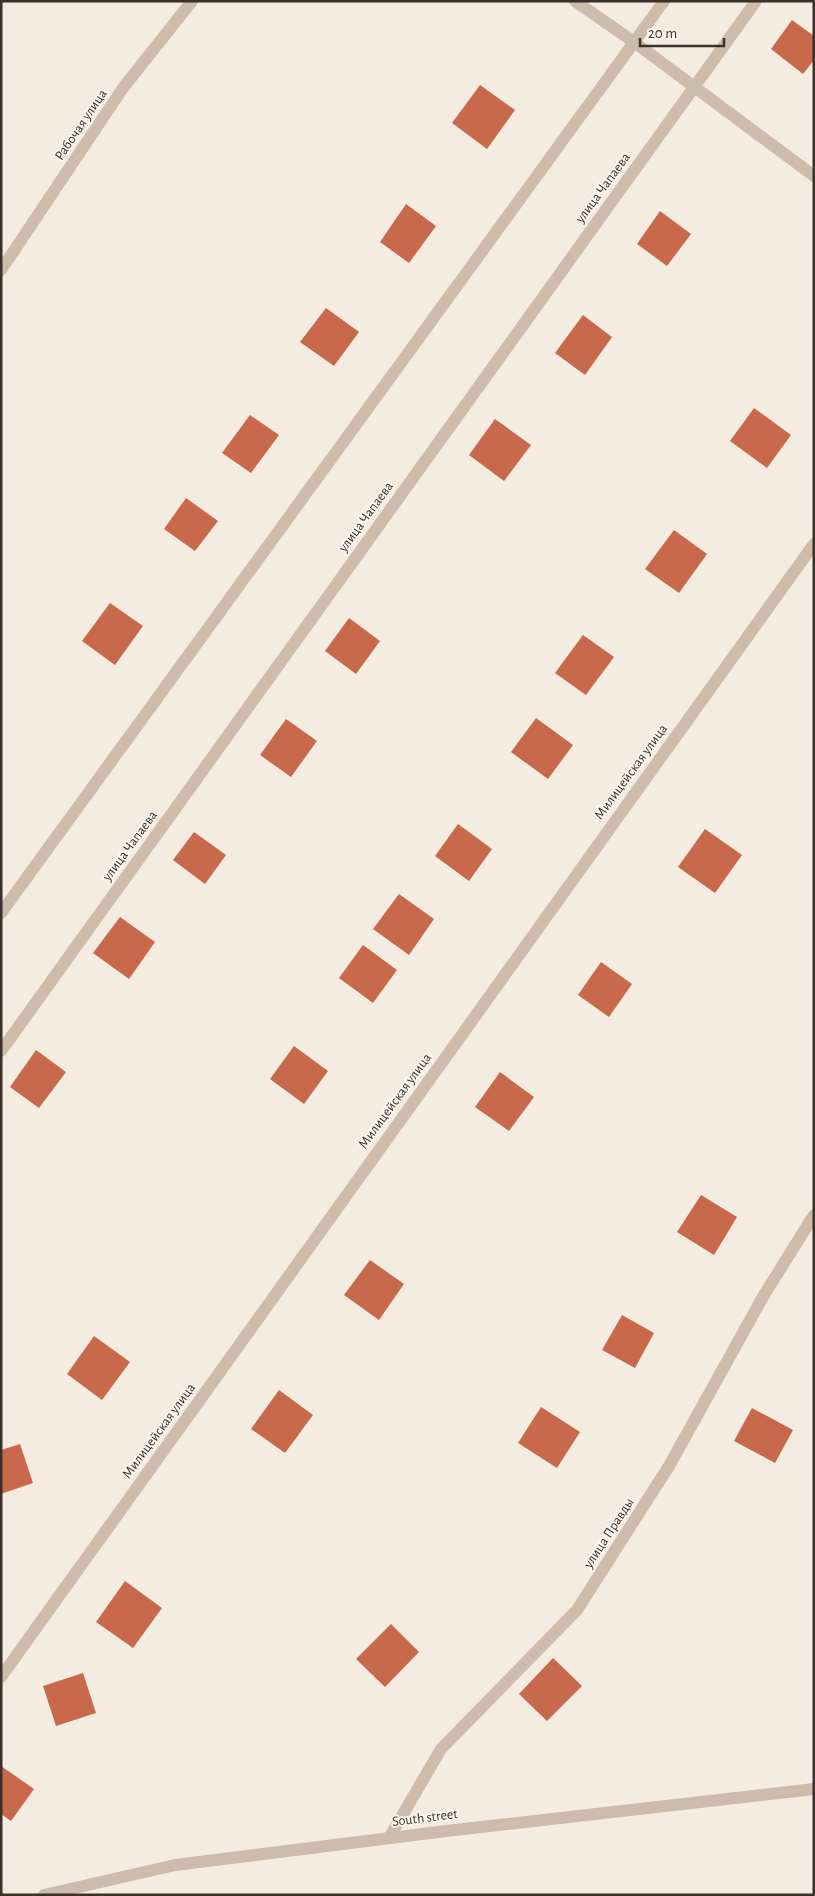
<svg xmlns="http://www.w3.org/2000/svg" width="815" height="1896" viewBox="0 0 815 1896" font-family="'Alegreya Sans',sans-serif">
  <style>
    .building { fill: #c8694b }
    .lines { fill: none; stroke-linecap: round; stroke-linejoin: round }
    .minor { stroke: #cdbbac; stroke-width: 12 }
    .tertiary { stroke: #cdbbac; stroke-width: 12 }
    .labels { text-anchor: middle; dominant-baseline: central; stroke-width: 4; stroke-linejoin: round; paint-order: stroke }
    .street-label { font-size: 14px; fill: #3b302b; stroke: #fbf5ee }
  </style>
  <rect width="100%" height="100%" fill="#f4ebe1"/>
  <path class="building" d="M792,20L814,36V60L803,74L771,49Z
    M480,85L515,110L487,149L452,123Z
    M406,204L436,226L409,263L380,242Z
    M660,211L691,234L667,266L637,244Z
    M326,308L359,332L334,366L300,342Z
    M583,315L612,337L585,375L555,353Z
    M754,408L791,435L767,468L730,441Z
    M250,415L279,435L251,473L222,453Z
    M495,419L531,445L504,481L469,455Z
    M186,498L218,521L195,551L164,529Z
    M674,530L707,554L679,593L645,569Z
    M110,603L143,626L115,665L82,641Z
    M349,618L380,641L356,674L325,651Z
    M583,635L614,657L586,695L555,673Z
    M536,718L573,745L548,779L511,752Z
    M286,719L317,741L291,777L260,755Z
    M458,824L492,849L469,881L435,856Z
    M705,829L742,855L715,893L678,867Z
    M194,832L226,855L205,884L173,860Z
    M399,894L434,919L409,955L373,929Z
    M120,917L155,942L129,979L93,953Z
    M363,945L397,970L373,1003L339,978Z
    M601,962L632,984L609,1017L578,995Z
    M294,1046L328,1071L304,1104L270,1079Z
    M36,1050L66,1072L39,1108L10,1087Z
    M500,1072L534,1097L509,1131L475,1107Z
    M701,1195L737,1217L714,1255L677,1232Z
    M370,1260L404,1284L379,1320L344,1295Z
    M622,1315L654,1333L635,1368L602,1350Z
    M94,1336L130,1362L102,1400L67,1374Z
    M279,1390L313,1415L285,1453L251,1429Z
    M541,1407L580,1432L557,1468L518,1443Z
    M752,1408L793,1430L775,1463L734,1441Z
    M20,1444L33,1483L1,1494V1450Z
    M125,1581L162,1608L133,1648L96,1622Z
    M391,1624L419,1652L385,1687L356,1659Z
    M553,1658L582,1686L547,1721L519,1694Z
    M83,1673L96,1713L56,1726L43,1686Z
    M1,1766L34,1789L11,1821L1,1814Z"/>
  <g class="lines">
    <path class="minor" d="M575,1L634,42L814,176
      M1,270L123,88L192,1
      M1,913L664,1
      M1,1051L756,1
      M1,1677L814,544
      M389,1838L441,1749L577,1610L669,1466L764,1295L814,1215"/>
    <path class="tertiary" d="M44,1895L175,1865L446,1831L814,1789"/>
  </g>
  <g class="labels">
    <g class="street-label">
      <text transform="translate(81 125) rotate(-56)">Рабочая улица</text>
      <text transform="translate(603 188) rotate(-54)">улица Чапаева</text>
      <text transform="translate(366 517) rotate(-54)">улица Чапаева</text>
      <text transform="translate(631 772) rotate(-54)">Милицейская улица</text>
      <text transform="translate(130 846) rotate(-54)">улица Чапаева</text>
      <text transform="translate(395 1101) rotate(-54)">Милицейская улица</text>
      <text transform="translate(159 1431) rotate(-54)">Милицейская улица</text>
      <text transform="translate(609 1533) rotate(-57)">улица Правды</text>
      <text transform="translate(425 1818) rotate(-7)">South street</text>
    </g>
  </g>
  <rect width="815" height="1896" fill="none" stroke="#3b302b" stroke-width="5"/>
  <path d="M640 38v8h84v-8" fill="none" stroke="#3b302b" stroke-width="2.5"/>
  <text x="648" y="38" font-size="15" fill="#3b302b" stroke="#fbf5ee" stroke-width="4" paint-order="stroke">20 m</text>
</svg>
